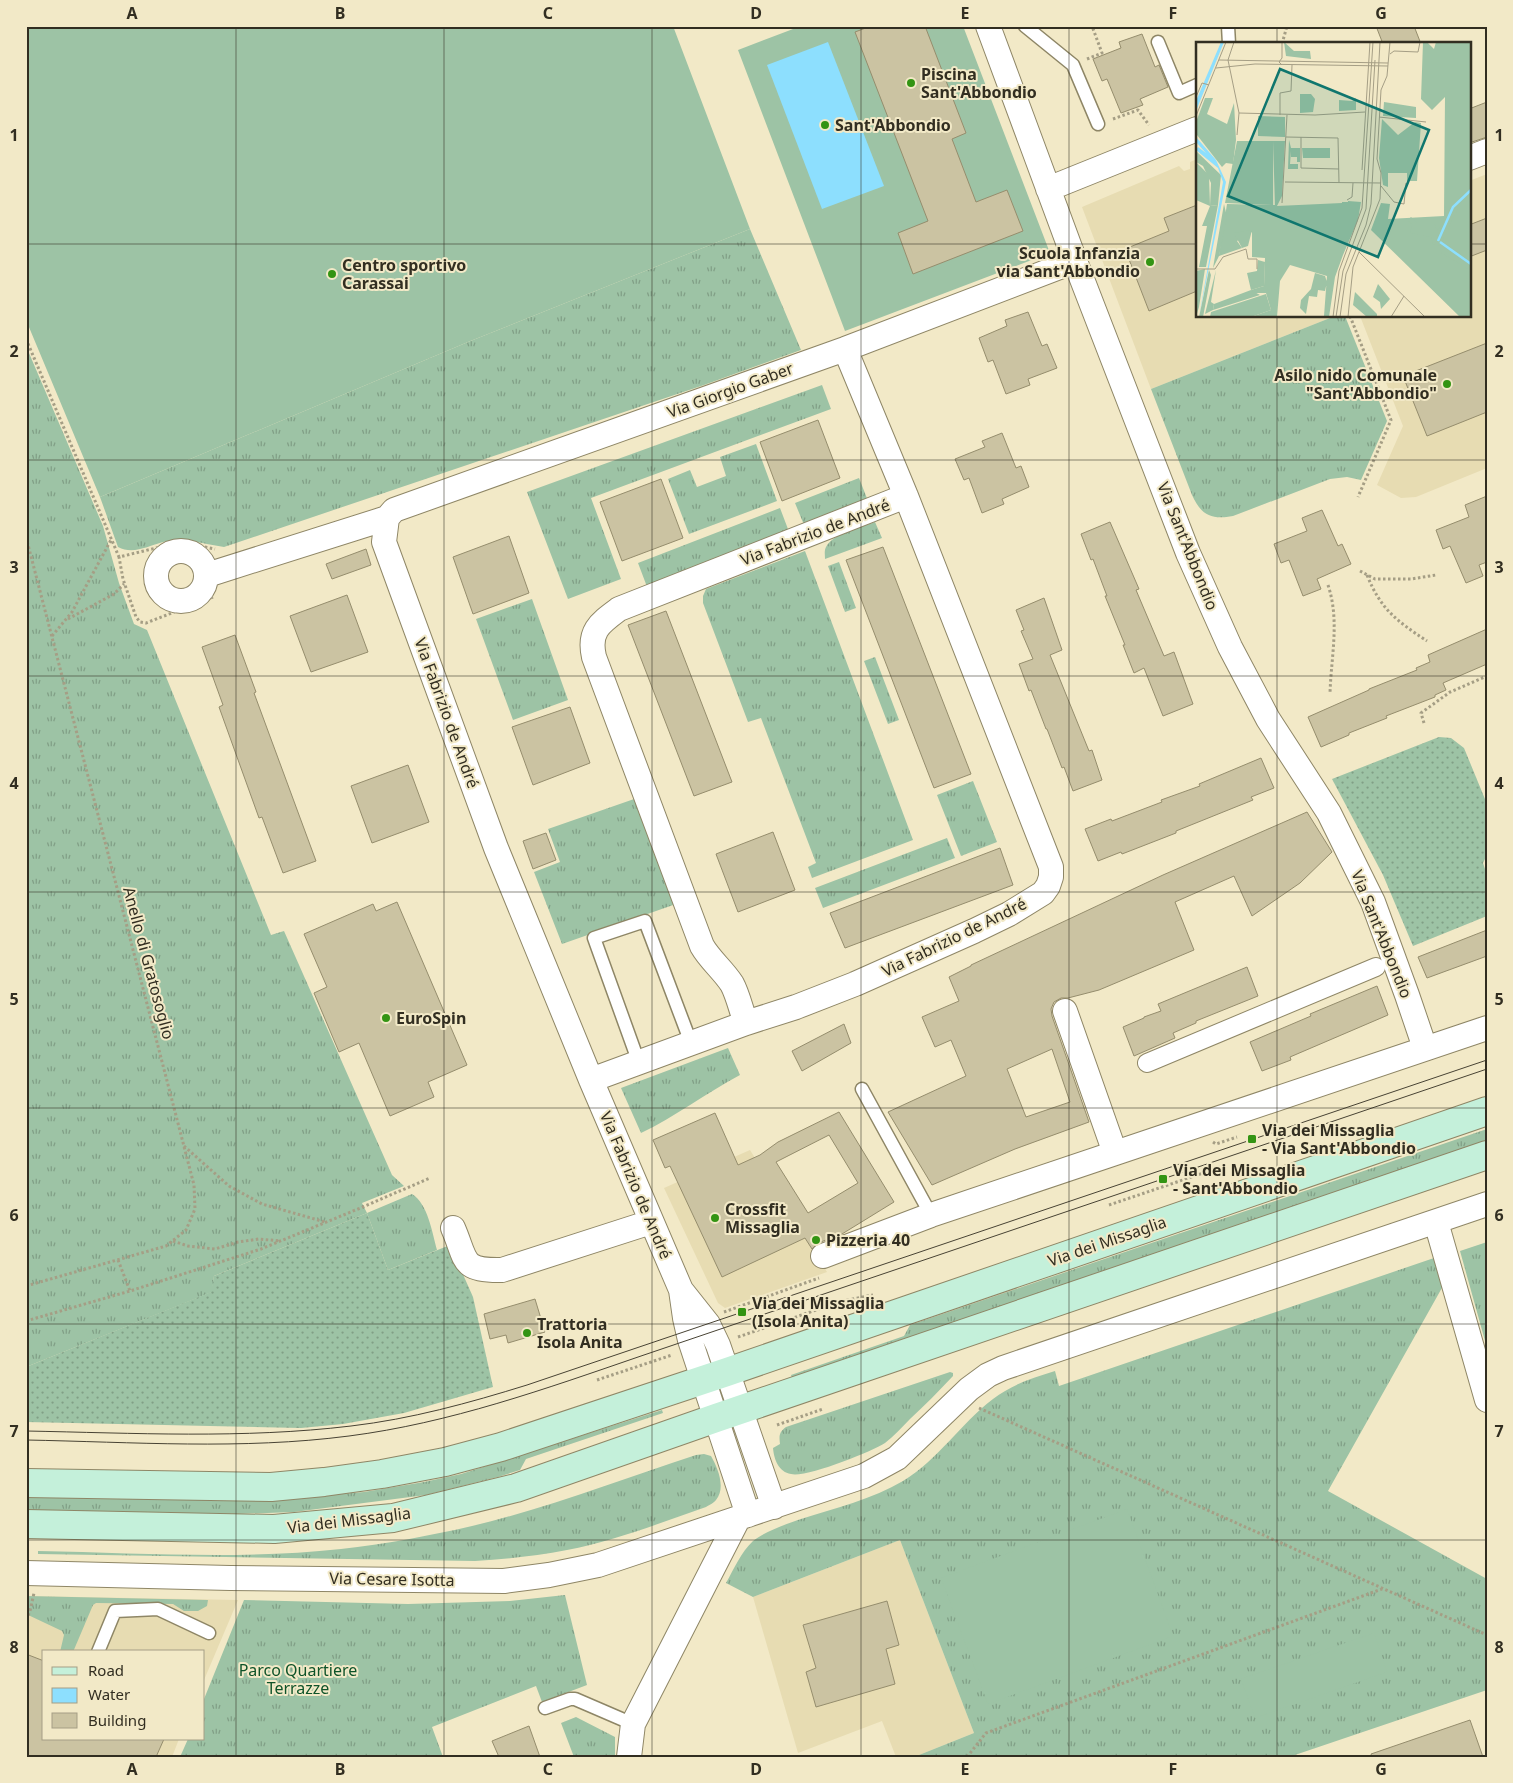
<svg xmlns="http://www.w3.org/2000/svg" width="1513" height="1783" viewBox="0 0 1513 1783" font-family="'Noto Sans',sans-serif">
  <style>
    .built { fill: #e7dcb2 }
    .grass { fill: url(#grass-tufts) }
    .garden { fill: url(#garden-dots) }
    .pitch { fill: #9dc3a5 }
    .water { fill: #8ddffe }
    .building { fill: #cbc3a2; stroke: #958d6d; fill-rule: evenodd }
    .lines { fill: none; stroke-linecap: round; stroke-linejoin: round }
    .service-casing { stroke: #8e8666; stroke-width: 15 }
    .pedestrian-casing { stroke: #8e8666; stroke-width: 20 }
    .minor-casing { stroke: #8e8666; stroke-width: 26 }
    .secondary-casing { stroke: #8e8666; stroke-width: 30 }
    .path { stroke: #a59e85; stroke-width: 3; stroke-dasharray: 2.5 2.5; stroke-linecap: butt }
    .service { stroke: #fff; stroke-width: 12 }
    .pedestrian { stroke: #fff; stroke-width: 18 }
    .minor { stroke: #fff; stroke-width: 24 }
    .secondary { stroke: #c4f0da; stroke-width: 28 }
    .tram { stroke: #484334; stroke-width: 1 }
    .grid { fill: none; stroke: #322e21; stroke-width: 1; stroke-opacity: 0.55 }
    .poi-dot { fill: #339413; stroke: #f2e9c7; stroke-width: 2 }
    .labels { text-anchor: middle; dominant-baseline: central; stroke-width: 4; stroke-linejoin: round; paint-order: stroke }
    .poi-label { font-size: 16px; font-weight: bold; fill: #322e21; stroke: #f2e9c7; text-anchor: start }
    .street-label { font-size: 16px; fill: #322e21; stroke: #f2e9c7 }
    .park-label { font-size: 16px; fill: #0e5329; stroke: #f2e9c7 }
    .inset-river { fill: none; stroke: #8ddffe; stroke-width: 2.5 }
    .inset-road { fill: none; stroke: #a59e85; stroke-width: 1 }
    .view { fill: #0f766e; fill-opacity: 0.15; stroke: #0f766e; stroke-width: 2.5 }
    .inset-edge { fill: none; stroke: #322e21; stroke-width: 2.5 }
    .neatline { fill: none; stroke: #322e21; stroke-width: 2 }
    .grid-label { font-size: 16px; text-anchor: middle; font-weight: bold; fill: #322e21 }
  </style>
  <defs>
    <pattern id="grass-tufts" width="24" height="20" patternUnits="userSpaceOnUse" patternTransform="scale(1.25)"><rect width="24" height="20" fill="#9dc3a5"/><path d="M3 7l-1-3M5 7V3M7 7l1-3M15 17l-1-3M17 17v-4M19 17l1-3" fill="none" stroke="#819f86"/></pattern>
    <pattern id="garden-dots" width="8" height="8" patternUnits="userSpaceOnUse" patternTransform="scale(1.25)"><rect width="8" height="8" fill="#9dc3a5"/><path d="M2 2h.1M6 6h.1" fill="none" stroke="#819f86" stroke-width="1.8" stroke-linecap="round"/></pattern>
  </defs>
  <rect width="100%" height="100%" fill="#f2e9c7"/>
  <path class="built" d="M1197,159V316H1335L1151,389L1082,207L1179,166L1184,171L1190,169V162Z
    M1487,174V468L1416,497L1401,498L1377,485L1403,426L1360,316H1469V181Z
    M750,1150L827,1272L725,1308L718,1303L664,1188Z
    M900,1540L974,1733L914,1757H896L882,1721L798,1753L753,1597Z
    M26,1596L238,1600L204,1680V1652H44V1739H179L172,1757H26Z"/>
  <path class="grass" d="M750,229L801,350L704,385L224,547C204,544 183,537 163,542C148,546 133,555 118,547L100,497L468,342Z
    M1335,316H1345L1387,421L1361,480L1347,477L1330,479L1233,516C1211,520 1201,515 1192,495L1151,389Z
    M26,346L103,526L119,583L134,624L147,630L271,935L284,931L392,1175L404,1186L362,1203L367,1213L412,1194C428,1204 432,1232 437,1250L388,1270L367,1213L214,1276L212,1292L26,1367Z
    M822,385L831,409L591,498L621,579L568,599L527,492Z
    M756,444L777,501L689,534L668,479L690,470L697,487L726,476L720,457Z
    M859,478L870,506L807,532L795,503Z
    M780,508L791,537L649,592L638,563Z
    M875,522L882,538L825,559C825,555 824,551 826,547C832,534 862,527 875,522Z
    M805,551L913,840L812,878L808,867L816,863L761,718L748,722L703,603V596L706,589Z
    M839,562L856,608L845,612L828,566Z
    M532,599L568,700L513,720L476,619Z
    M875,657L899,720L888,724L864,661Z
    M973,781L997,842L961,856L937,795Z
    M637,798L676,904L562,944L534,872L560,862L548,829Z
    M947,838L955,858L823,908L815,888Z
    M728,1048L740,1075C706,1093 675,1117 641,1133L621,1088Z
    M1487,1129V1143L792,1378L791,1375L904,1336L910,1325Z
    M1487,1242V1348L1460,1251Z
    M1434,1258L1443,1286L1328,1491L1487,1579V1690L1289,1757H914L974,1733L900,1540L753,1597L726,1583C734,1569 741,1552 753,1541C764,1532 786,1524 801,1519C835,1508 873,1499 903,1481C939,1459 960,1424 993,1399C1011,1385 1032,1378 1055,1371L1059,1386Z
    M950,1372L953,1373V1376C939,1391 925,1405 910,1419C902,1427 894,1436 885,1443C871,1452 806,1478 791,1474C779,1472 774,1460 773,1448L780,1444C779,1436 779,1432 786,1427Z
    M662,1410L663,1413L526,1459L520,1470L498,1477L426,1495L294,1512L236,1514L26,1510V1496L292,1498L364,1492L424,1482L461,1474Z
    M704,1454L711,1456C718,1468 726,1488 716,1500C714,1503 709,1505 706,1507C660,1523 614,1541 567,1550C536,1556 506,1559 475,1561L38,1554V1551C139,1553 242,1560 341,1549C385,1544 429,1536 472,1526C548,1508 622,1479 696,1455Z
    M565,1595L587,1685L542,1702L536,1686L432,1727L443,1757H180L188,1739H204V1699L244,1600L408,1604L510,1601Z
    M26,1596L208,1600L207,1606L198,1611H184L173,1604L96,1603L93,1605L73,1652H60L64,1635L62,1631L26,1614Z
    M576,1717L615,1737V1757H574L561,1723Z"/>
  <path class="garden" d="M1439,737L1451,738L1464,748L1487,804V855L1483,863L1487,875V916L1413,946L1383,875L1332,779Z
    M367,1213L388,1270L450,1245L473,1297L493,1387L404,1413L343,1424L301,1428L26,1422V1367L211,1292L214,1276Z"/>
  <path class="pitch" d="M26,26H673L750,229L468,342L100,497L26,320Z
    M801,26H963L1050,253L845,331L738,50Z
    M1127,1509L1173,1636L988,1704L941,1578Z
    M1374,1633L1387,1672L1255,1718L1241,1679Z"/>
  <path class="water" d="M828,42L884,186L822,209L767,65Z"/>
  <path class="building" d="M871,26H925L966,133L952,139L976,202L1007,190L1023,231L913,274L898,233L928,221L855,32Z
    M1376,26H1414L1421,44H1383Z
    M1142,34L1155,67L1159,65L1168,87L1140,99L1143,105L1121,113L1107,79L1102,81L1093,59L1121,48L1119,42Z
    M1487,102V137L1469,143V109Z
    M1197,205V291L1149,311L1125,249L1169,231L1164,218Z
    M1487,218V250L1469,257V225Z
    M1028,312L1042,346L1047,344L1057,368L1028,379L1030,385L1006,394L993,360L988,362L979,338L1007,326L1005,320Z
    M1487,343V412L1427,436L1403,376Z
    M818,420L840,478L782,501L760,442Z
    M1002,433L1016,468L1021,466L1029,487L1002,499L1004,504L982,513L969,478L964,480L955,459L985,447L982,441Z
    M661,479L683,538L622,561L600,502Z
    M1487,496V562L1479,565L1483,576L1466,583L1450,546L1443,549L1436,530L1469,517L1465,505Z
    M1322,510L1338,546L1342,544L1351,564L1317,579L1321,589L1303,596L1289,560L1281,563L1274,544L1307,531L1302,518Z
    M1110,522L1139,589L1136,590L1164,656L1174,652L1193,704L1163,716L1144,668L1134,673L1123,645H1125L1105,596H1107L1093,559L1091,560L1081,534Z
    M509,536L529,593L473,614L453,557Z
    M883,547L971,774L934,788L846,560Z
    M366,549L371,565L332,579L326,564Z
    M347,595L368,652L311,672L290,616Z
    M1044,598L1062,650L1050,655L1089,751L1092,750L1102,780L1073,791L1064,767L1062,768L1047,729H1046L1031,690L1029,691L1019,664L1033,659L1021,631L1024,630L1016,610Z
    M666,611L732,782L694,796L628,625Z
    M1487,629V664L1443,683L1446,690L1435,695V697L1386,716L1387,718L1349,733V735L1321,747L1308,717L1369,690V689L1417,670L1416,668L1430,662L1428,655Z
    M235,635L256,692L254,693L316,861L283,873L262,817L259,818L219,707L223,705L202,647Z
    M570,707L590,763L533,785L512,727Z
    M1261,758L1274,788L1251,797L1253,800L1176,831V833L1122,854L1121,852L1098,861L1085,829L1111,819L1112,821L1162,802L1161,800L1200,786L1199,784Z
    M408,765L429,822L372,843L351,786Z
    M1307,812L1332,852L1300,883L1252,916L1234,876L1175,902L1194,950L1099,990L1068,998H1061L1054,1002L1051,1009L1052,1016L1089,1122L1015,1149L932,1185L888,1112L966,1076L951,1040L935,1047L922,1017L959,1001L949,977L971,966V965L1163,875ZM1052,1049L1070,1102L1026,1117L1007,1069Z
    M773,832L795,890L738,912L716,854Z
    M546,833L556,860L533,869L523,841Z
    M1000,848L1013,885L845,948L830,913Z
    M397,902L467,1065L428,1082L434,1097L390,1116L359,1043L339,1052L314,993L327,987L304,934L373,904L376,911Z
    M1487,930V956L1427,978L1418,957Z
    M1247,967L1258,996L1196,1021V1023L1173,1033L1175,1038L1134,1056L1123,1027L1144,1018V1017L1161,1011L1158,1004Z
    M1377,986L1388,1015L1290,1057L1291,1060L1262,1071L1250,1042L1311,1016L1310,1014Z
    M844,1024L851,1043L802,1071L792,1051Z
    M839,1112L894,1202L842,1234L818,1243L812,1249L805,1238L722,1277L670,1166L665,1168L653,1140L715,1113L738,1165L760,1155L778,1142ZM829,1135L858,1183L808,1213L776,1162Z
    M535,1299L545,1332L508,1343L506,1335L490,1339L484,1314Z
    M887,1601L899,1645L886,1649L895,1684L816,1707L806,1672L816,1668L803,1625Z
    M26,1654L44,1661V1739H164L156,1757H26Z
    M1470,1720L1483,1757H1372L1371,1754Z
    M529,1726L540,1757H499L492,1741Z"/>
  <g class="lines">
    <defs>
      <path id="service" d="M1025,26L1073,65L1098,124
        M1228,26L1229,44
        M1158,42L1179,93L1197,85
        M639,1063L594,938L645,921L691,1043
        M862,1089L931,1215
        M98,1652L115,1611L158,1609L209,1633
        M545,1708L570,1699H575L633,1724"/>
      <path id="pedestrian" d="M1147,1063L1376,967"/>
      <path id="minor" d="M988,26L1075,261L1188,553L1230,647L1268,719L1329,813L1373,902L1407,995L1425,1048
        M1469,158L1487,151
        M1048,189L1197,129
        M387,518L384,542L496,848L591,1080L681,1290L685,1318L690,1340L748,1515
        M387,518L394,510L845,349L1075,261
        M156 576a25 25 0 1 1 50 0a25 25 0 1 1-50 0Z
        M207,575L387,518
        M1065,1011L1115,1153
        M746,1023C741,1010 738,995 732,984C723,970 710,960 702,946L594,657C588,631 600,623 619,609L906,496
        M591,1080L746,1023L796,1007L855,984L974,931L1009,914L1043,893L1048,886L1051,877V867L906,496L845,349
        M1436,1222L1487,1400
        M453,1228C467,1260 460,1271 502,1270L651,1222
        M823,1256L931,1215L1487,1028
        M681,1290L708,1324L718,1345L774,1507
        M26,1573L230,1578L504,1581L549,1575L598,1565L864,1476L897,1458L969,1389L988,1375L1003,1368L1487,1204
        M629,1757L633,1724L738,1519"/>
      <path id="secondary" d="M26,1483L271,1487L324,1482L382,1474L445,1462L501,1447L727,1372L1487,1111
        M26,1524L274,1529L393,1518L516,1488L716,1418L1487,1155"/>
    </defs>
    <use href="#service" class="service-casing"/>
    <use href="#pedestrian" class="pedestrian-casing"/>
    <use href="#minor" class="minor-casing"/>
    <use href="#secondary" class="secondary-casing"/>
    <path class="path" d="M1282,44L1287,26
      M1087,59L1102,53L1092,26
      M1113,119L1138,110L1149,125
      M1350,316L1391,420L1358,497
      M26,339L119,557
      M26,537L194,1185L195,1209L186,1230L166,1246L26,1286
      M1360,571L1375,579H1411L1436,575
      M1367,575C1381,610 1397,621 1427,641
      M1328,585C1340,621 1331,656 1330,694
      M213,597L146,623L140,622L136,617L123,579L119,557L181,542L215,549
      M68,619L114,594L124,584
      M52,636L72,612L111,540
      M1424,723L1421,713L1450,692L1487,676
      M1213,1142L1216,1144L1237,1137
      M184,1146L229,1186L262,1204L325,1222
      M1109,1205L1224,1166
      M173,1241L188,1246L215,1249L238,1242L259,1239L280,1241
      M118,1260L130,1291
      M724,1312L819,1278
      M26,1321L130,1291L261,1249L358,1209L430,1178
      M738,1337L842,1301L873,1295
      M597,1380L672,1355
      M979,1408L1487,1635
      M777,1425L823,1409
      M26,1620L30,1611L34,1593
      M967,1757L986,1733L1382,1589"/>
    <use href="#service" class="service"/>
    <use href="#pedestrian" class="pedestrian"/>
    <use href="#minor" class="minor"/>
    <use href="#secondary" class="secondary"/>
    <path class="tram" d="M26,1431C134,1433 243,1439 351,1426C411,1419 469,1403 527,1385L1487,1060
      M26,1440C133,1442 242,1450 349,1436C450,1423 545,1389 641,1356L1487,1069"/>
  </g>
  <path class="grid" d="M236,26V1757M444,26V1757M652,26V1757M861,26V1757M1069,26V1757M1277,26V44M26,244H1197M1469,244H1487M1277,316V1757M26,460H1487M26,676H1487M26,892H1487M26,1108H1487M26,1324H1487M26,1540H1487"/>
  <g class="poi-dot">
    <circle cx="911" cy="83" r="5"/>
    <circle cx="825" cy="125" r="5"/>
    <circle cx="1150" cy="262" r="5"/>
    <circle cx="332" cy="274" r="5"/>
    <circle cx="1447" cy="384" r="5"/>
    <circle cx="386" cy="1018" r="5"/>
    <rect x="1247" y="1134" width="10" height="10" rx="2.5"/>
    <rect x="1158" y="1174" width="10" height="10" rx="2.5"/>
    <circle cx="715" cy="1218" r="5"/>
    <circle cx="816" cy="1240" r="5"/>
    <rect x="737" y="1307" width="10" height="10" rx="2.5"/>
    <circle cx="527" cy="1333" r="5"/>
  </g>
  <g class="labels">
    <g class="poi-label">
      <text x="921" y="74">Piscina<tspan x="921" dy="18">Sant'Abbondio</tspan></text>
      <text x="835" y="125">Sant'Abbondio</text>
      <text x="1140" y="253" text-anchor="end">Scuola Infanzia<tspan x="1140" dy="18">via Sant'Abbondio</tspan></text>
      <text x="342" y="265">Centro sportivo<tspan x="342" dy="18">Carassai</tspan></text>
      <text x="1437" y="375" text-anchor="end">Asilo nido Comunale<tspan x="1437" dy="18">"Sant'Abbondio"</tspan></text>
      <text x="396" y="1018">EuroSpin</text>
      <text x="1262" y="1130">Via dei Missaglia<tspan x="1262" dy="18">- Via Sant'Abbondio</tspan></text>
      <text x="1173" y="1170">Via dei Missaglia<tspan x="1173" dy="18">- Sant'Abbondio</tspan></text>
      <text x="725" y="1209">Crossfit<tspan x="725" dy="18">Missaglia</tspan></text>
      <text x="826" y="1240">Pizzeria 40</text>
      <text x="752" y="1303">Via dei Missaglia<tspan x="752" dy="18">(Isola Anita)</tspan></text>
      <text x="537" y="1324">Trattoria<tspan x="537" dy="18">Isola Anita</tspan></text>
    </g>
    <g class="street-label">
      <text transform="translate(730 390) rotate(-20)">Via Giorgio Gaber</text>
      <text transform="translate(815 532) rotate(-21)">Via Fabrizio de André</text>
      <text transform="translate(1188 546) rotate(68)">Via Sant'Abbondio</text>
      <text transform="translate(447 713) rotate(70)">Via Fabrizio de André</text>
      <text transform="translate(1382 934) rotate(68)">Via Sant'Abbondio</text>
      <text transform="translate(954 937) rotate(-26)">Via Fabrizio de André</text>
      <text transform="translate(149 963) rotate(75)">Anello di Gratosoglio</text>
      <text transform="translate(636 1185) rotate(67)">Via Fabrizio de André</text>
      <text transform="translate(1107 1241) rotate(-19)">Via dei Missaglia</text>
      <text transform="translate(349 1520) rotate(-7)">Via dei Missaglia</text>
      <text transform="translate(392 1579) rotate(1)">Via Cesare Isotta</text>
    </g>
    <g class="park-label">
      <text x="298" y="1670">Parco Quartiere<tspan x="298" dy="18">Terrazze</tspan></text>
    </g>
  </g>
  <g transform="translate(1196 42)">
    <rect width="275" height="275" fill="#f2e9c7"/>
    <path d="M88,0L98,9H114L115,17L90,14ZM227,0H231L238,7L240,0H275V275H264L175,188L185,161L194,162L192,177L248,174L249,55L236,68L225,57ZM104,52H115L119,57L117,70L104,71ZM9,56H17L11,72L31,82L38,61L40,98L37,122L30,121L26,125L1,93L0,80ZM188,60L220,65V76L187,74ZM186,77L202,93L219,80L225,81L221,139H211V131H192V145L187,143L183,116ZM93,98L95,106H104V120H101V112V115H95V109L94,122H102V127H92ZM77,99H89L86,154L81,164L146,161V165V160H152V165H147V213L139,235L133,275L128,274L131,234L94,223L84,239L81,275H55L75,268L70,251H56L55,248L68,244L69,216L56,215V190L41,199L46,206L23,214L17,226L19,214L23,213L31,162L79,163ZM106,106H134V116H107ZM0,120L13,133L14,164L0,158ZM20,228L15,260L18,262L17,268L9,272ZM119,231L129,234L131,240L129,249L122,248L121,255L113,254L110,272L104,266L105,258L115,247ZM182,242L194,257L185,267L184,260L177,255ZM159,250L181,272V275H171L157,263Z" fill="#9dc3a5"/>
    <path d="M22,163L10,225H3L11,184H6L14,164ZM249,163H261L262,166L246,200L274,220L272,227L244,210V204L237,202L235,195L214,191L216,183L212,178L215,175L221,181H237L242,188L250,176ZM9,227L3,265L0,275V229ZM13,228L15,233L7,275H3Z" fill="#9dc3a5"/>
    <path d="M160,56V68L143,69V58L156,59ZM0,109L25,133L22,163L14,164L15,141L7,124L0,120ZM152,159L165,160L162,178L147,213V165H152ZM28,162L31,175L23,214H19ZM56,188L52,204L46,206L38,191ZM62,218L69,220L68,244L55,248L64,253L17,268L18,262L55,248L51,231L61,229Z" fill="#9dc3a5"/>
    <path d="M62,74L89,75V95L62,94ZM41,99H77V163L29,161ZM197,111H209V129H197ZM70,252L75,268L55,275H14L15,270Z" fill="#9dc3a5"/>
    <path d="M25,0H28L0,69V59ZM0,95L20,118L30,140L3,275L27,140L22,126L0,108L2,105L10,111L0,100Z" fill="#8ddffe"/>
    <path class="inset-river" d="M242,199L257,165L275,148M244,200L275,222"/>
    <path class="inset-road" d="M38,0L32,18L43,71L41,93M86,0V16L83,20L86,23M194,12L198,9L222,10L224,0M23,18L192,21M20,26L59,22L192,24M0,55L6,41L13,43M43,71L119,73L169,70M84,73V51L95,49L96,23M0,74L30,0M183,75L230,80M90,95L142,96L143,141M105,95V126L143,127M166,128L174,0M89,140L185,141M185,144L198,160L208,162L210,141M151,158L156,155L157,141M86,161L91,73M163,210L229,275M0,227H19L27,215L50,207L52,217H61V227M137,275L143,229L166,166L177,0M140,275L147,229L170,167L179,18M144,275L150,232L170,183L175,162L184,0M152,275L157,225L184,157L185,131L181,117L185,48L191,34L194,0M195,275L208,254"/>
    <path class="view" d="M84,27L233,88L182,215L32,154Z"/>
    <rect width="275" height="275" class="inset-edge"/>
  </g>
  <rect width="1513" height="1783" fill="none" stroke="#f2e9c7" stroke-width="55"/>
  <rect x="42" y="1650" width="162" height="90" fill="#f2e9c7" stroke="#a59e85"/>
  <rect x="52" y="1667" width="25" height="8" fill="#c4f0da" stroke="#a59e85"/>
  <text x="88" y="1676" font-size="15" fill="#322e21">Road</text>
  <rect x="52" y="1688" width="25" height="15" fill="#8ddffe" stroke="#a59e85"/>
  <text x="88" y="1700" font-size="15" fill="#322e21">Water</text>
  <rect x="52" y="1713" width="25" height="15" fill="#cbc3a2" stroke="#a59e85"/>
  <text x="88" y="1726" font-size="15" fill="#322e21">Building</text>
  <rect x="28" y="28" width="1458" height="1728" class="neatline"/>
  <g class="grid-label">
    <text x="132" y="19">A</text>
    <text x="340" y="19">B</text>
    <text x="548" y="19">C</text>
    <text x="756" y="19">D</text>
    <text x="965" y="19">E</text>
    <text x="1173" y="19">F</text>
    <text x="1381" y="19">G</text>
    <text x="14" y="141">1</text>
    <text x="1499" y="141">1</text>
    <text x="14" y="357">2</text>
    <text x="1499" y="357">2</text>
    <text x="14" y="573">3</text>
    <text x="1499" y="573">3</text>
    <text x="14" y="789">4</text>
    <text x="1499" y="789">4</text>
    <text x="14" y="1005">5</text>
    <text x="1499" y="1005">5</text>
    <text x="14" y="1221">6</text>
    <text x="1499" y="1221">6</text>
    <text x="14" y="1437">7</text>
    <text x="1499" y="1437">7</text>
    <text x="14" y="1653">8</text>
    <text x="1499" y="1653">8</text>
    <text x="132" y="1775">A</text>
    <text x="340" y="1775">B</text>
    <text x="548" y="1775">C</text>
    <text x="756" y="1775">D</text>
    <text x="965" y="1775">E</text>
    <text x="1173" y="1775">F</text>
    <text x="1381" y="1775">G</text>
  </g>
</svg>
